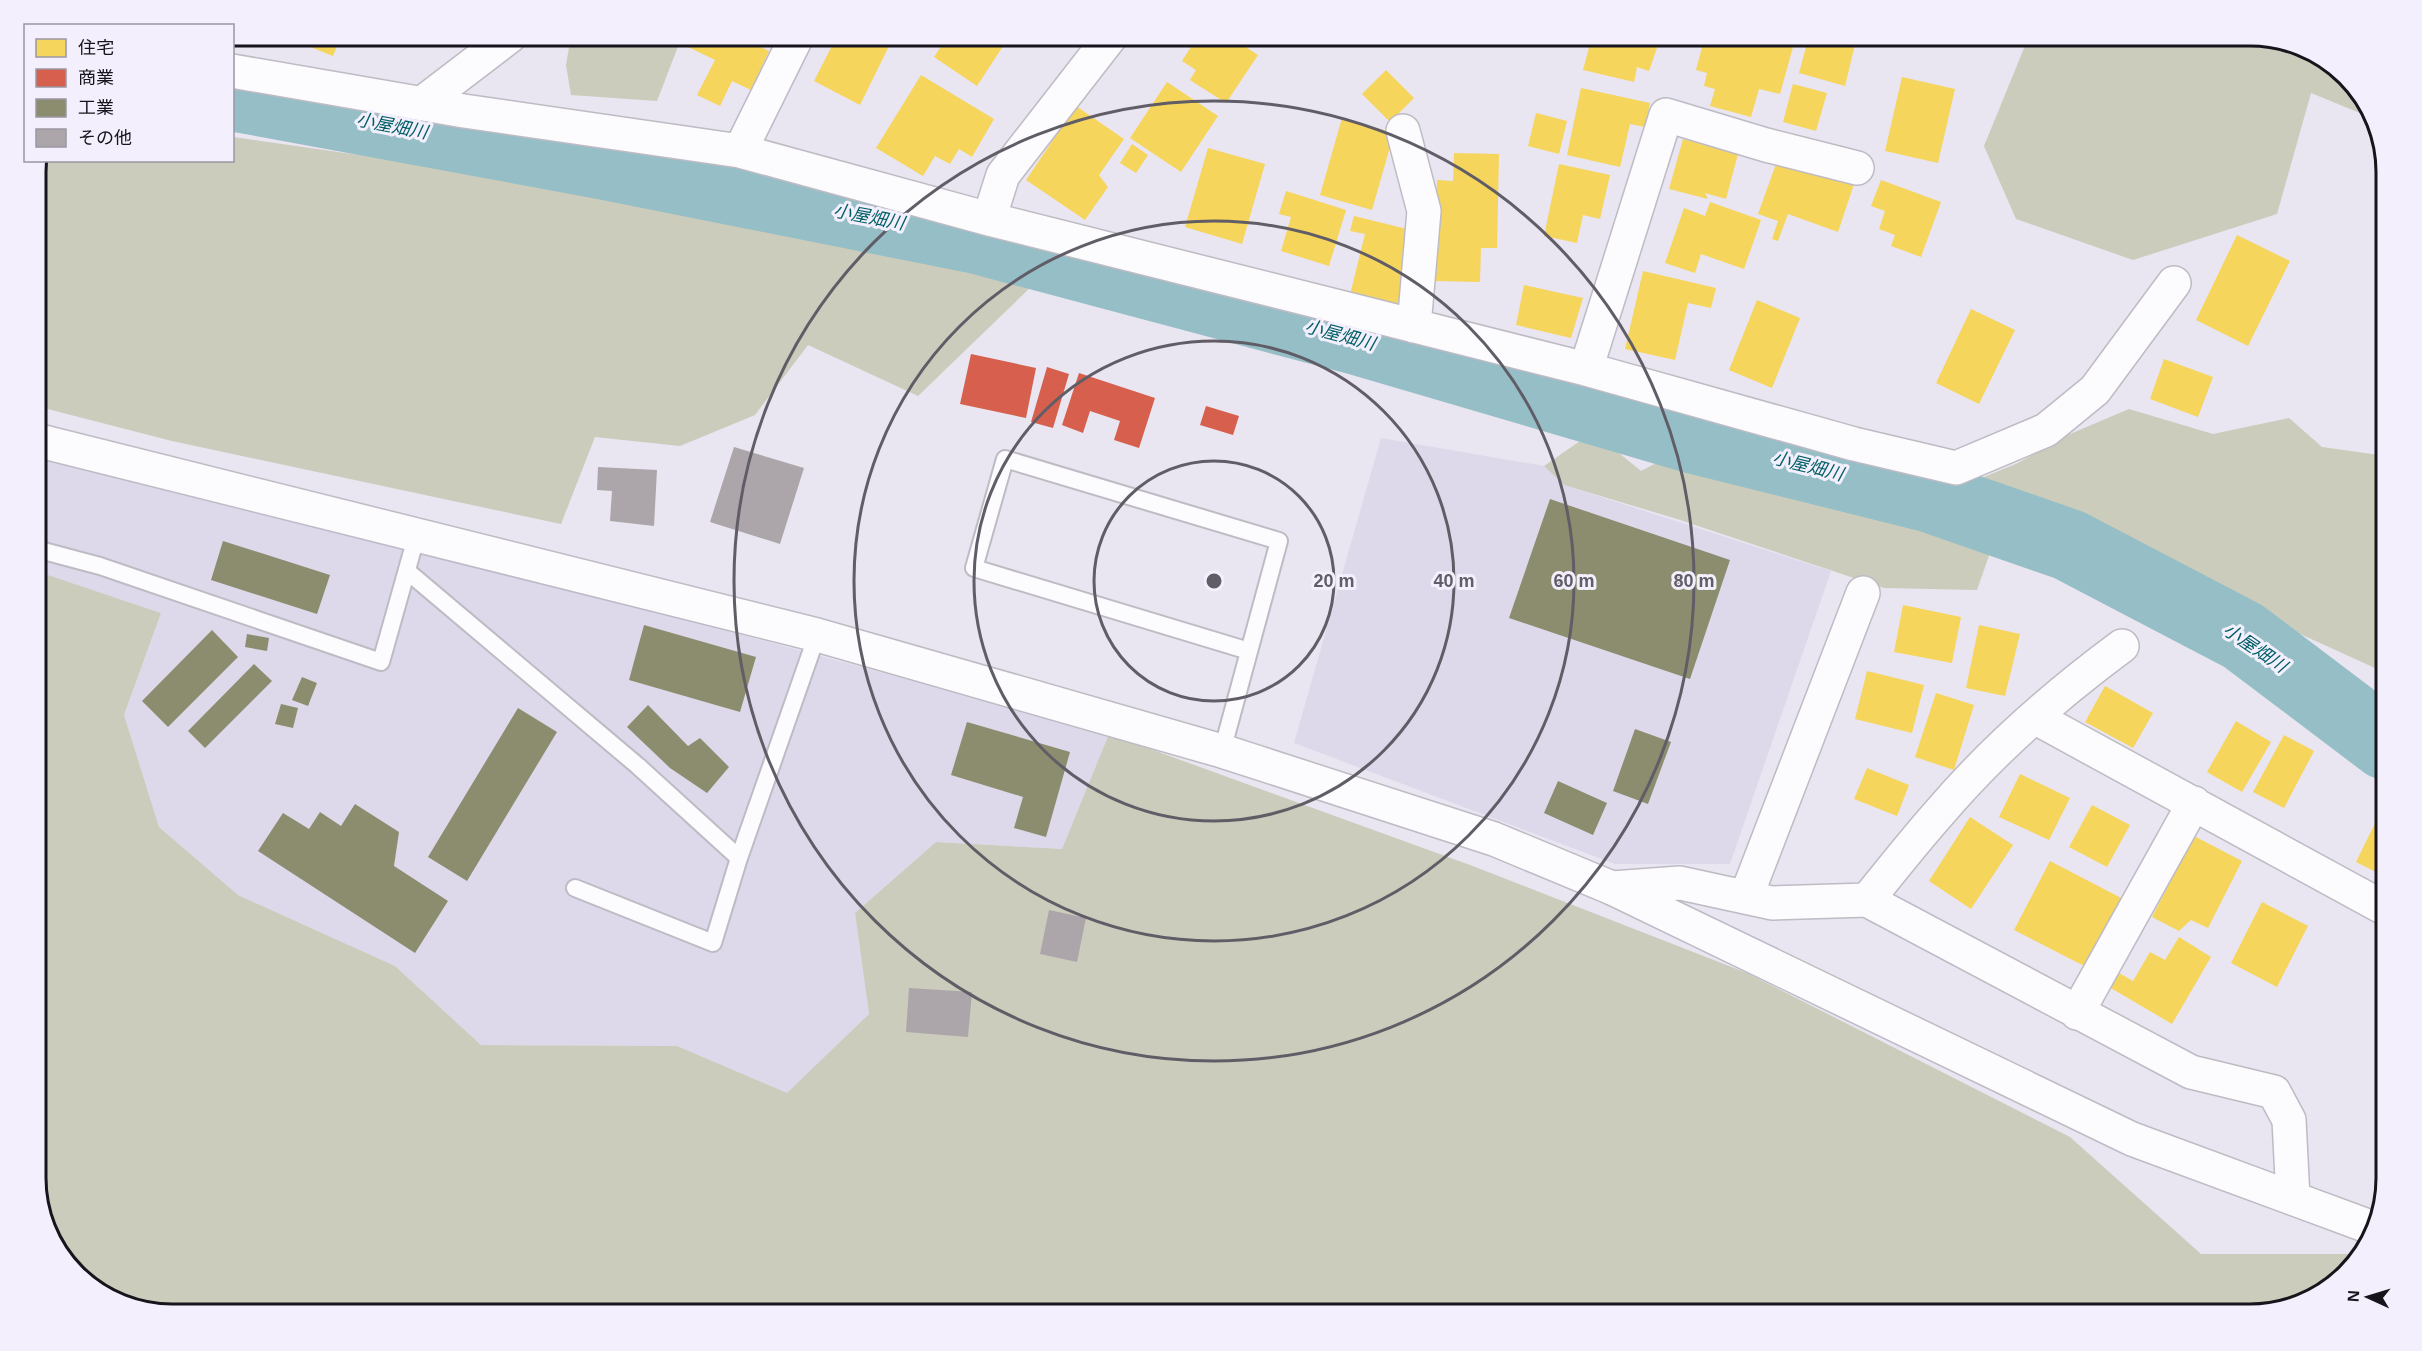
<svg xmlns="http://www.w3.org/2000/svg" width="2422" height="1351" viewBox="0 0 2422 1351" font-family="Arial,'Noto Sans JP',sans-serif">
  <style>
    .industrial { fill: #ddd9eb }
    .green { fill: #cbccbb }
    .homes { fill: #f6d55c }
    .shops { fill: #d6604d }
    .industry { fill: #8c8c6e }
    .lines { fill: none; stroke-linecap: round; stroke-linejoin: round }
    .river { stroke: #95bec6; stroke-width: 72 }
    .building { fill: #aca6aa }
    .lane-casing { stroke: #bebbc4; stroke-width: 20 }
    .street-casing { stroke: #bebbc4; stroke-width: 36 }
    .secondary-casing { stroke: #bebbc4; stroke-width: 36 }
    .lane { stroke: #fcfbfd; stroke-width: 16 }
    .street { stroke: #fcfbfd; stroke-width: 33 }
    .secondary { stroke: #fcfbfd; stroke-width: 33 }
    .ring { fill: none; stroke: #605d67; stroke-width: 3 }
    .labels { text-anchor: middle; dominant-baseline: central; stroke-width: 6; stroke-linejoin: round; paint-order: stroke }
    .water-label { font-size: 18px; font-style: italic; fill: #035f66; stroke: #f3effc }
    .rim { fill: none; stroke: #17141c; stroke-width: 3 }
    .centre { fill: #605d67; stroke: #f3effc; stroke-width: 3 }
    .ring-label { font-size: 18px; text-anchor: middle; font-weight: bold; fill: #605d67; stroke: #f3effc; stroke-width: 6; stroke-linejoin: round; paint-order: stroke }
  </style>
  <rect width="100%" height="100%" fill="#e9e5f1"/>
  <path class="industrial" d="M1381,438L1544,466L1564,485L1831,571L1730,864H1615L1294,743Z
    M36,458L505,571L1109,734L1062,849L936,842L855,913L869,1014L787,1094L677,1046L481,1045L395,966L238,895L159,827L124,715L161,613L36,571Z"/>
  <path class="green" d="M571,36H682L657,101L571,95L566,65Z
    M2029,36H2250L2318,54L2368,104L2372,118L2311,93L2277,214L2133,260L2016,219L1984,146Z
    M233,137L429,165L1035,283L918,396L808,345L755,415L680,446L595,437L561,524L172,441L36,406V163L39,160H232Z
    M2129,409L2213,434L2289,418L2322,447L2386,456V673L2055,522L2006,507L1977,590L1884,588L1677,519L1564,485L1544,466L1593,432L1641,471L1681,450L1876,497L1984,477L2018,463L2070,434Z
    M36,571L161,613L124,715L159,827L238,895L395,966L481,1045L677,1046L787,1093L869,1014L855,913L936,842L1062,849L1109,734L1470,865L1747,973L2070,1137L2201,1254H2360L2318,1297L2250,1315H172L104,1297L59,1254L36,1187Z"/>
  <path class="homes" d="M289,36H341L333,56L288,38Z
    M688,36H737L769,51L751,90L732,81L720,106L697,95L715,60L684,45Z
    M837,36H884L892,40L860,105L814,81Z
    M948,36H995L1005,43L977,86L934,57Z
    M1017,36H1033L1028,43Z
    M1198,36H1229L1258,55L1226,103L1190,80L1196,70L1182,61Z
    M1592,36H1661L1649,71L1637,67L1634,82L1583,70Z
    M1705,36H1796L1780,94L1759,89L1751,117L1710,106L1715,89L1704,86L1707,73L1696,70Z
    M1809,36H1857L1845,86L1799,73Z
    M1386,70L1414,98L1390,122L1362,94Z
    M921,75L994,119L972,157L959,149L950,164L935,156L923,176L876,148Z
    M1902,77L1955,89L1938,163L1885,151Z
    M1167,82L1218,116L1181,172L1130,138Z
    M1793,84L1827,93L1816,131L1783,122Z
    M1581,88L1650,103L1645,127L1630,124L1620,167L1567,155Z
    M1076,106L1124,139L1099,175L1108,187L1085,220L1026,180Z
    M1536,113L1567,121L1559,154L1528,146Z
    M1342,118L1394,133L1372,210L1320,195Z
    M1683,139L1738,154L1726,199L1705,193L1708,199L1669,189Z
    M1132,144L1148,155L1136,173L1120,163Z
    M1208,148L1265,164L1242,244L1185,227Z
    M1454,153L1499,154L1497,248H1481L1480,282L1435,281L1437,180L1453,181Z
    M1777,161L1856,178L1838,232L1788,214L1778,241L1772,239L1778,221L1758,214Z
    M1559,164L1610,175L1600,219L1583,215L1577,243L1544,236Z
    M1881,180L1941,202L1921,257L1891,246L1895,235L1879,229L1885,211L1871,206Z
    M1286,191L1346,210L1329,266L1281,251L1291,217L1279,214Z
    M1710,202L1761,220L1744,269L1701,254L1695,273L1665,263L1684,208L1705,216Z
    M1354,216L1415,231L1397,306L1350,295L1365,234L1350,231Z
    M2237,235L2290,261L2248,346L2196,320Z
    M1643,271L1716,288L1711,308L1688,303L1675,360L1625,349Z
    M1524,285L1583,298L1571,338L1516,325Z
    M1757,300L1800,318L1772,388L1729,370Z
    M1971,309L2015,330L1979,404L1936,383Z
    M2164,359L2213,377L2198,417L2150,399Z
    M1903,605L1961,617L1952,663L1894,652Z
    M1979,625L2020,634L2005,696L1966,688Z
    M1867,671L1924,685L1912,733L1855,719Z
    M2105,686L2153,713L2133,748L2085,722Z
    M1936,693L1974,705L1954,770L1915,757Z
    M2236,721L2271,742L2242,792L2207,772Z
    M2284,735L2314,751L2284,808L2253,792Z
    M1867,768L1909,785L1897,816L1854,799Z
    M2020,774L2070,798L2049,840L1999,817Z
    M2386,801V877L2356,862Z
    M2092,805L2130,825L2107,867L2069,847Z
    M1970,817L2013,845L1971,909L1929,881Z
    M2194,836L2242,861L2208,928L2191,920L2179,931L2152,917Z
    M2050,861L2127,901L2092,970L2014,930Z
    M2262,902L2308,926L2277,987L2231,963Z
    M2179,937L2211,957L2172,1024L2104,984L2112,969L2133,981L2150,952L2165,960Z"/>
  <path class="shops" d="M971,354L1036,368L1026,418L960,404Z
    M1047,367L1069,374L1053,428L1031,422Z
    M1079,373L1155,398L1139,448L1114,440L1120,421L1090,411L1083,433L1062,425Z
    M1206,406L1239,416L1233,435L1200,425Z"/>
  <path class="industry" d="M1550,499L1730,560L1690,679L1509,618Z
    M223,541L330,575L317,614L211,580Z
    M644,625L756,657L740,712L629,680Z
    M212,630L238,657L168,727L142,701Z
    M247,634L269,638L267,651L245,647Z
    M254,664L272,681L205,748L188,731Z
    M302,677L317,683L308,706L292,700Z
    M281,704L298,708L293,728L275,724Z
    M648,705L688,746L700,738L729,767L707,793L670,768L627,727Z
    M518,708L557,732L467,881L428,857Z
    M967,722L1070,752L1046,837L1014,828L1023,797L951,775Z
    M1635,729L1671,742L1648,804L1613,791Z
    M1558,781L1607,803L1593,835L1544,813Z
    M355,804L399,832L394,866L448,901L415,953L258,851L283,813L309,829L320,812L341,826Z"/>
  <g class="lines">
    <path class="river" d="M232,95L601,163L977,238L1357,339L1691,437L1928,496L2069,545L2243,636L2386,744"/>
  </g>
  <path class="building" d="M734,447L804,468L780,544L710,522Z
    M598,467L657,470L654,526L610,521L612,491L597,490Z
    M1049,910L1086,918L1077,962L1040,954Z
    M909,988L972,992L968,1037L906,1032Z"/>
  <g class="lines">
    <defs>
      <path id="lane" d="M36,549L100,566L381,662L417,534
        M407,571L638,766L739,858L713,943L575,888
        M1222,751L1279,541L1005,459L974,568L1249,651
        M739,858L817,635"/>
      <path id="street" d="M232,71L464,111L740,151L989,219L1586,369L1854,444L1956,468L2046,430L2095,390L2174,283
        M421,104L510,36
        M1403,131L1424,211L1414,326
        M740,151L797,36
        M989,219L1003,175L1111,36
        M1586,369L1666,115L1766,145L1857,168
        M2036,718L2386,909
        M1612,888L1680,883L1772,903L1867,900L2191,1072L2274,1092L2289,1120L2293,1198
        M1746,897L1863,593
        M1867,900C1891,871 1915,840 1940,812C1993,750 2057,694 2122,646
        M2077,1013L2194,803"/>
      <path id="secondary" d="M36,440L817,635L1222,751L1494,839L1612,888L2132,1139L2373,1228"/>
    </defs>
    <use href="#lane" class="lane-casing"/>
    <use href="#street" class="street-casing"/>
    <use href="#secondary" class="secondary-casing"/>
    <use href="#lane" class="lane"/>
    <use href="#street" class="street"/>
    <use href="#secondary" class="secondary"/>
  </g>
  <g class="ring">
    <circle cx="1214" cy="581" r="120"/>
    <circle cx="1214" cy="581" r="240"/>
    <circle cx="1214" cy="581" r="360"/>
    <circle cx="1214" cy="581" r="480"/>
  </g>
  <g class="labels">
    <g class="water-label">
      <text transform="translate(392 126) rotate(11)">小屋畑川</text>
      <text transform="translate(869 217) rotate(11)">小屋畑川</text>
      <text transform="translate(1340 335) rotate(15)">小屋畑川</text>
      <text transform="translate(1808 466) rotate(14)">小屋畑川</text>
      <text transform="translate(2255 648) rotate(34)">小屋畑川</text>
    </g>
  </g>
  <path d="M0 0H2422V1351H0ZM172 46H2250A126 126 0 0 1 2376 172V1178A126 126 0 0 1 2250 1304H172A126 126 0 0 1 46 1178V172A126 126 0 0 1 172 46Z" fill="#f3effc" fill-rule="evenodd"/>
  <path class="rim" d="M172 46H2250A126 126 0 0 1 2376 172V1178A126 126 0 0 1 2250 1304H172A126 126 0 0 1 46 1178V172A126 126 0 0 1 172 46Z"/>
  <circle cx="1214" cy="581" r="9" class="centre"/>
  <g class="ring-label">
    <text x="1334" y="587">20 m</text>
    <text x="1454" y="587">40 m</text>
    <text x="1574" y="587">60 m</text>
    <text x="1694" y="587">80 m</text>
  </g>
  <rect x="24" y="24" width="210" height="138" fill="#f3effc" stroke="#9b97a2" stroke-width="1.5"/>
  <rect x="36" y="39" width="30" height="18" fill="#f6d55c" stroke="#9b97a2" stroke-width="1.5"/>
  <text x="78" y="54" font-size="18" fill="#17141c">住宅</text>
  <rect x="36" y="69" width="30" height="18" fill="#d6604d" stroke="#9b97a2" stroke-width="1.5"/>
  <text x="78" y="84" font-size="18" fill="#17141c">商業</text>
  <rect x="36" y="99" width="30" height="18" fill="#8c8c6e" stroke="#9b97a2" stroke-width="1.5"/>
  <text x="78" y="114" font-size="18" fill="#17141c">工業</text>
  <rect x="36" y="129" width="30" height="18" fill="#aca6aa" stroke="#9b97a2" stroke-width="1.5"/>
  <text x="78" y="144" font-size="18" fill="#17141c">その他</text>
  <g transform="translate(2368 1297) rotate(274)" stroke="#f3effc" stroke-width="4.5" paint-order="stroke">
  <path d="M0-4.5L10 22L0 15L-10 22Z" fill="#17141c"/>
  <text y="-9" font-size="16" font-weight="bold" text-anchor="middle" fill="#17141c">N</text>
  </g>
</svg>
